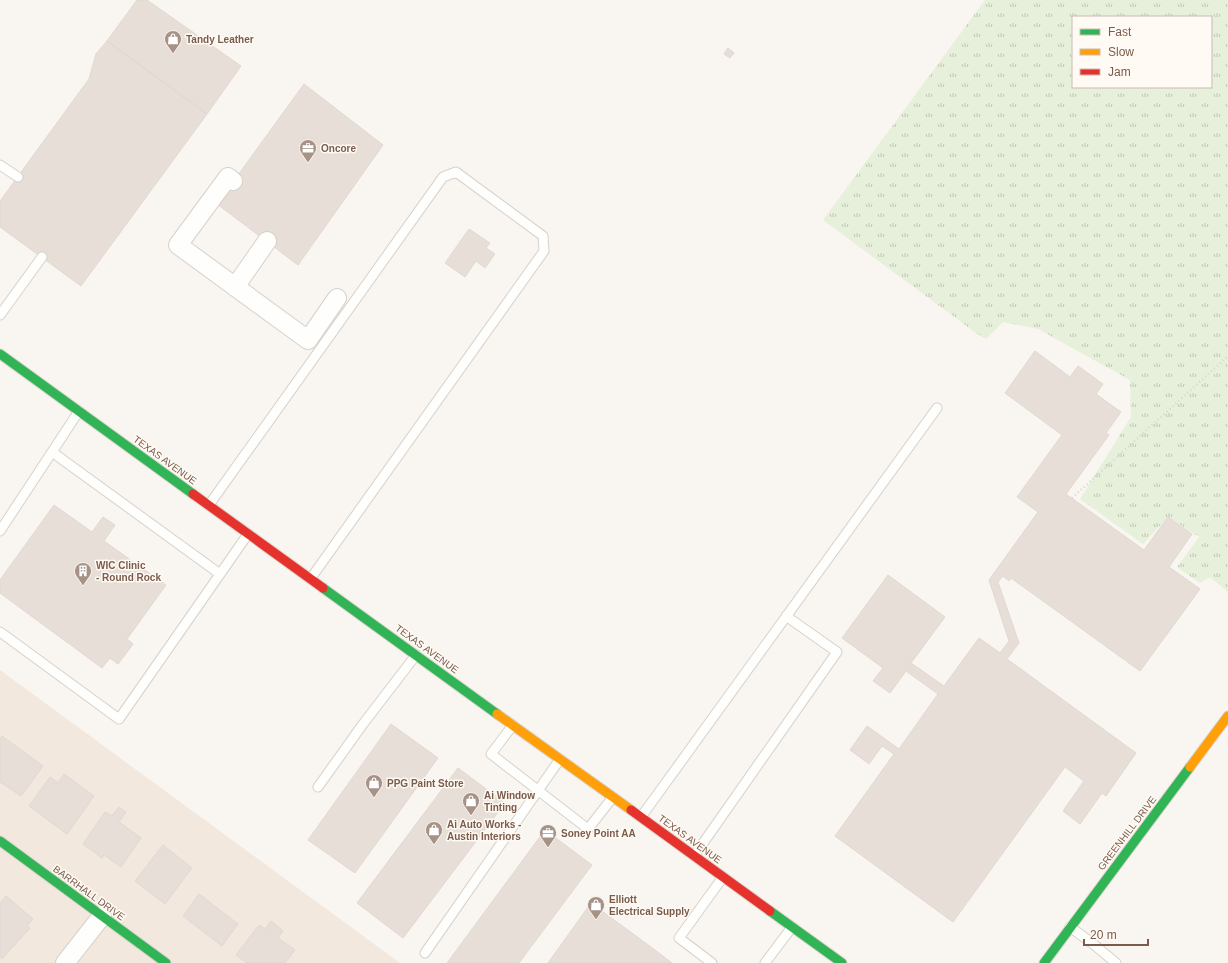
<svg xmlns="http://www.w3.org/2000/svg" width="1228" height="963" viewBox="0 0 1228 963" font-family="Helvetica,sans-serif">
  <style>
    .residential { fill: #f2e8de }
    .grass { fill: url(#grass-tufts); fill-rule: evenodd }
    .building { fill: #e6ded7; stroke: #e2d8d2 }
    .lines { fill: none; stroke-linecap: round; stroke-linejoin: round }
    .lane-casing { stroke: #d7d1cb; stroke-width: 11 }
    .street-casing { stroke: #d7d1cb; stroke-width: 20 }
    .fast-casing { stroke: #d9d2cb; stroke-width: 11 }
    .slow-casing { stroke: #d9d2cb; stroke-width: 11 }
    .jam-casing { stroke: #d9d2cb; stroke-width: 11 }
    .path { stroke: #dcd5d0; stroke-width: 2.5; stroke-dasharray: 1 3; stroke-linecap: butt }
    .lane { stroke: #fefefd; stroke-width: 9 }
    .street { stroke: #fefefd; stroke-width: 18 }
    .fast { stroke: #30b455; stroke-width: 9 }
    .slow { stroke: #ff9f0a; stroke-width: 9 }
    .jam { stroke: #e5322d; stroke-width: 9 }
    .labels { text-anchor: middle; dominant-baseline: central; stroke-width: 3; stroke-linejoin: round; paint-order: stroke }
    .poi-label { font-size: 10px; font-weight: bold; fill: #7a5c4d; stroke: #fffaf3; text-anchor: start }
    .street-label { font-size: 10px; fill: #7a5c4d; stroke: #fffaf3 }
  </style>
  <defs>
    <pattern id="grass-tufts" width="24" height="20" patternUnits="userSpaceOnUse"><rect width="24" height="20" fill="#e7f0db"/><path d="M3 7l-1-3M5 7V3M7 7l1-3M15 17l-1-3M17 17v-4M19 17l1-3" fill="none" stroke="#c0c6b4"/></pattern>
  </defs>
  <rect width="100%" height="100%" fill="#f9f5f0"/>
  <path class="residential" d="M0,670L400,963H0Z"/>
  <path class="grass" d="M985,0H1228V592L1210,577L1200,583L1177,567L1199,537L1168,517L1143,544L1080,499L1131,417L1130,380L1038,329L1003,322L986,339L976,333L823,220ZM1073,17H1211V87H1073Z"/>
  <path class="building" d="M137,0H147L241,66L207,114L107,41Z
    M107,41L207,114L81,286L0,227V201L89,79L96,54Z
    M728,48L734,53L730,58L724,54Z
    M304,84L383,145L298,265L217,204Z
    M469,229L490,243L486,248L495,254L485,268L476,261L465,277L445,263Z
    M1035,351L1070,377L1078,366L1103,384L1096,394L1121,412L1106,433L1109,435L1066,494L1144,550L1168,517L1192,534L1169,567L1200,589L1140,671L1011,578L1009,581L1003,576L998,582L1019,643L1007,659L1136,753L1106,796L1102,793L1080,824L1063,811L1084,781L1065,767L953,922L835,836L894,754L882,746L869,764L850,750L867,726L899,749L938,694L906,671L890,693L873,681L883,668L842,638L888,575L945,617L911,663L944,686L979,638L1000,653L1009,641L989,580L1038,512L1017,497L1062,435L1005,393Z
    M54,505L92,532L103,517L115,525L104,541L166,585L127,639L133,644L118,664L110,658L102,668L0,593V580Z
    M391,724L438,758L355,873L308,840Z
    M2,736L43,766L21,796L0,782V739Z
    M458,768L505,803L403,938L357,903Z
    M64,774L94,796L67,834L29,806L50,777L58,783Z
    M119,807L126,812L119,822L141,838L121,867L104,855L102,858L83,844L105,812L112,816Z
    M545,830L592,865L519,963H447Z
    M163,845L192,868L165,904L135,881Z
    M199,894L238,924L222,946L183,916Z
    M6,896L33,919L27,926L30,928L2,959L0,957V903Z
    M591,903L651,947L672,963H548Z
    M271,921L283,931L278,938L295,950L285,963H247L236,955L259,925L265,929Z"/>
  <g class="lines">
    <defs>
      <path id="lane" d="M0,165L18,177
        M0,315L42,257
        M52,452L220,574
        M209,505L443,177L456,172L543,236L544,251L311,578
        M0,531L79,411
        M0,632L119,719L248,534
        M513,725L491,754L588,829L613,797
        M318,787L363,724L416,655
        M641,817L937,408
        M694,856L837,652L786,616
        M1070,927L1092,943L1116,963
        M425,953L560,759
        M712,963L679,938L723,877
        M765,963L792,927"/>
      <path id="street" d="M233,181L228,177L178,245L308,340L337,298
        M235,287L267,241
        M65,963L102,916"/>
      <path id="fast" d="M0,354L193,494
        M323,588L497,714
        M0,841L166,963
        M770,911L842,963
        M1044,963L1190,767"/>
      <path id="slow" d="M497,714L631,810
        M1190,767L1228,716"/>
      <path id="jam" d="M193,494L323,588
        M631,810L770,911"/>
    </defs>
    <use href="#lane" class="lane-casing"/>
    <use href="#street" class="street-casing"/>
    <use href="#fast" class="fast-casing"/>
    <use href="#slow" class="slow-casing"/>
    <use href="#jam" class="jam-casing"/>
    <path class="path" d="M1072,498L1228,356"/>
    <use href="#lane" class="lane"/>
    <use href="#street" class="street"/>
    <use href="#fast" class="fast"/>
    <use href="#slow" class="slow"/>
    <use href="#jam" class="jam"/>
  </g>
  <defs>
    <symbol id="shop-pin" viewBox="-11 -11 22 30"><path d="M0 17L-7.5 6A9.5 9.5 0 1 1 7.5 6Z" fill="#a69286" stroke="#fffaf3"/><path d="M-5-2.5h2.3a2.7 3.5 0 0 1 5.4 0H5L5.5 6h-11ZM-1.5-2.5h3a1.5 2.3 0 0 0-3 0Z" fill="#fff"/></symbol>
    <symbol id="office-pin" viewBox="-11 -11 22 30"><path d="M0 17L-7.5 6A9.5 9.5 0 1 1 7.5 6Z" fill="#a69286" stroke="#fffaf3"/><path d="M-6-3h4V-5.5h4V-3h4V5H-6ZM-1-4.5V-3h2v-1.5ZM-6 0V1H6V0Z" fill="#fff"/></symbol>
    <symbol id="building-pin" viewBox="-11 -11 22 30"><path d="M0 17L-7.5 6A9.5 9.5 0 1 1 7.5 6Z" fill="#a69286" stroke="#fffaf3"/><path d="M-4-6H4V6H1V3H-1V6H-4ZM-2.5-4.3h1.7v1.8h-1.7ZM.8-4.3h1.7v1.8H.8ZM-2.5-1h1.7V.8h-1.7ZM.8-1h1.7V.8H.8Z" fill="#fff"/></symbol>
  </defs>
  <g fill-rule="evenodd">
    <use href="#shop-pin" x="163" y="29" width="20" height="27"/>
    <use href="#office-pin" x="298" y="138" width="20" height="27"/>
    <use href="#building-pin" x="73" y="561" width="20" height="27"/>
    <use href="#shop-pin" x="364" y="773" width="20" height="27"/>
    <use href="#shop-pin" x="461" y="791" width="20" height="27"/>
    <use href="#shop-pin" x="424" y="820" width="20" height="27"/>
    <use href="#office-pin" x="538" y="823" width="20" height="27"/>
    <use href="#shop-pin" x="586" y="895" width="20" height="27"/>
  </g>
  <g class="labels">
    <g class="poi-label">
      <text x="186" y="39">Tandy Leather</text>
      <text x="321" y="148">Oncore</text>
      <text x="96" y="565">WIC Clinic<tspan x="96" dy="12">- Round Rock</tspan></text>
      <text x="387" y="783">PPG Paint Store</text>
      <text x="484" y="795">Ai Window<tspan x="484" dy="12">Tinting</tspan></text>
      <text x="447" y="824">Ai Auto Works -<tspan x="447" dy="12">Austin Interiors</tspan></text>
      <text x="561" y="833">Soney Point AA</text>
      <text x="609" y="899">Elliott<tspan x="609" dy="12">Electrical Supply</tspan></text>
    </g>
    <g class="street-label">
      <text transform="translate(165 460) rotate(36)">TEXAS AVENUE</text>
      <text transform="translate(427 649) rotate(36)">TEXAS AVENUE</text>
      <text transform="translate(1127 833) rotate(-53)">GREENHILL DRIVE</text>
      <text transform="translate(690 839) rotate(36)">TEXAS AVENUE</text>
      <text transform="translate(89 893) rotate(36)">BARRHALL DRIVE</text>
    </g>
  </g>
  <rect x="1072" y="16" width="140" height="72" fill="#fffaf3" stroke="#cabbb1"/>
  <rect x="1080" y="29" width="20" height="6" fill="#30b455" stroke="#cabbb1"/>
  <text x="1108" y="36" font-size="12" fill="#7a5c4d">Fast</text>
  <rect x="1080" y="49" width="20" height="6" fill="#ff9f0a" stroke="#cabbb1"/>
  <text x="1108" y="56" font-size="12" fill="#7a5c4d">Slow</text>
  <rect x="1080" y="69" width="20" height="6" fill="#e5322d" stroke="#cabbb1"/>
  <text x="1108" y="76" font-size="12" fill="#7a5c4d">Jam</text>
  <path d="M1084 939v6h64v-6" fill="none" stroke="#7a5c4d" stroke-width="2"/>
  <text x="1090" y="939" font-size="12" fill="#7a5c4d" stroke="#fffaf3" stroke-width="3" paint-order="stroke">20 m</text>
</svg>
